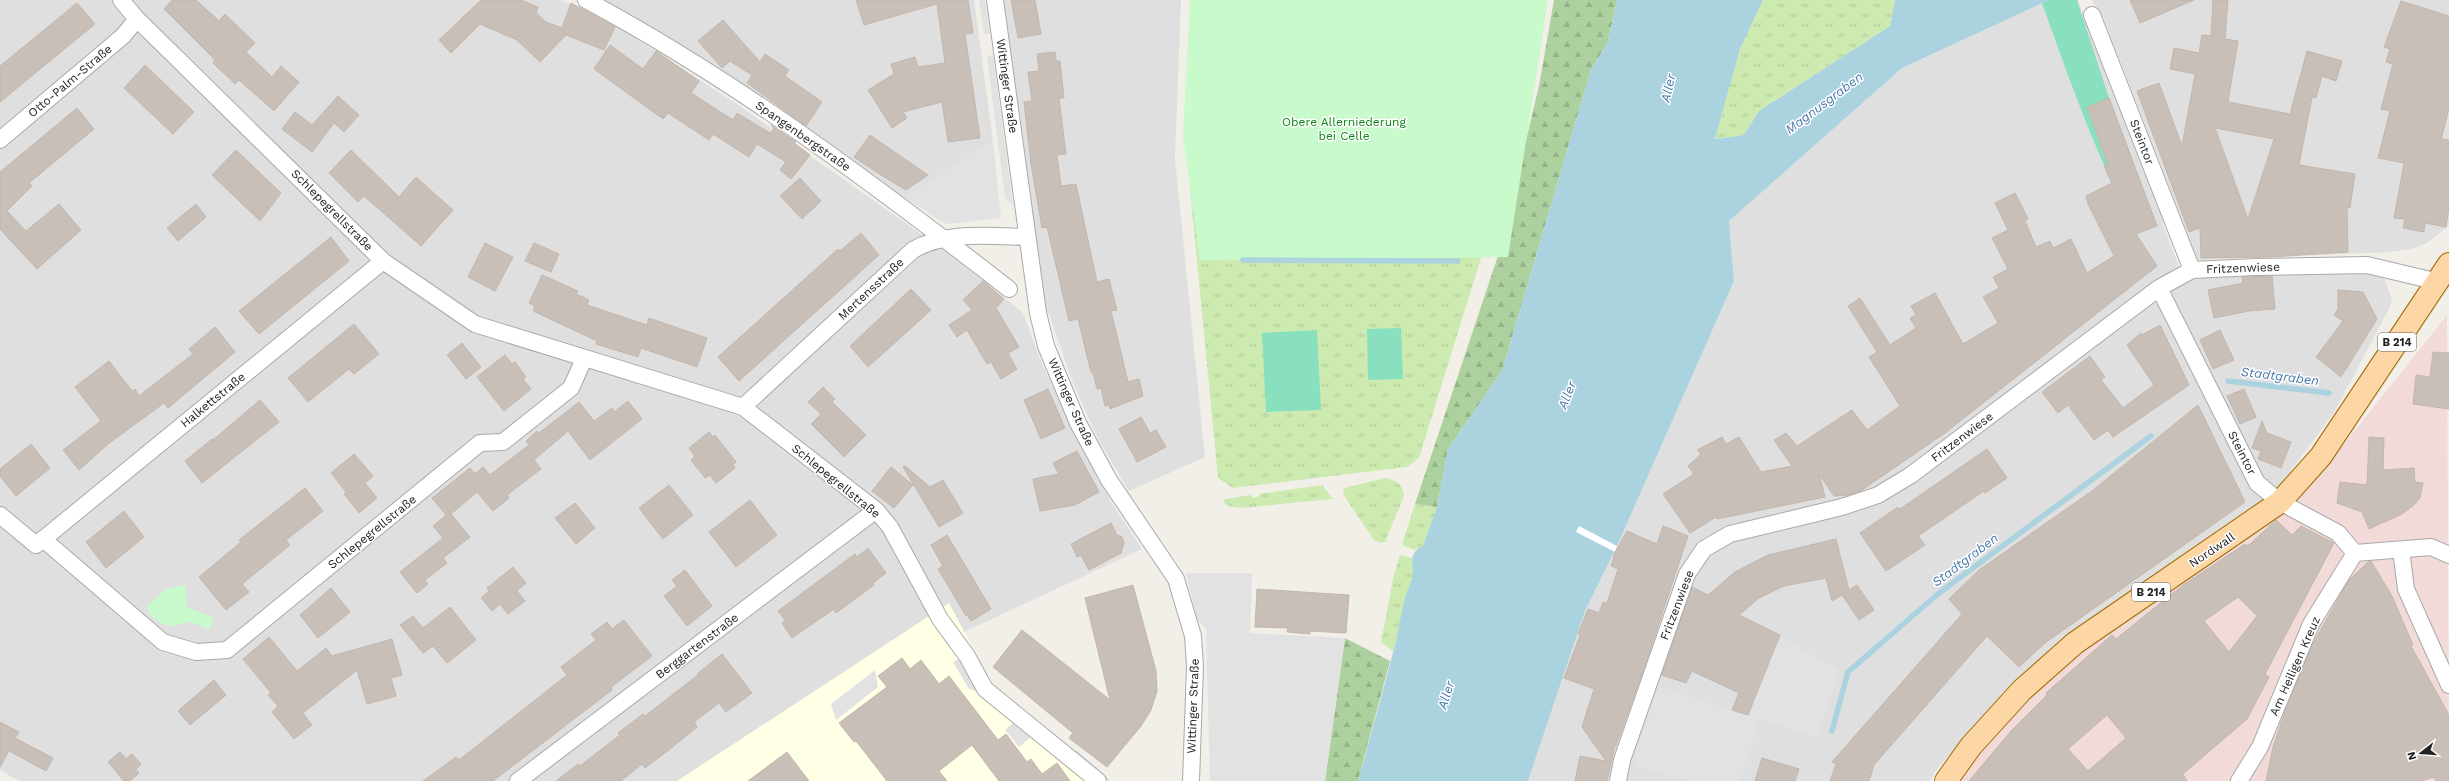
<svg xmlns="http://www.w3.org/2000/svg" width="2449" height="781" viewBox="0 0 2449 781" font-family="'Work Sans',sans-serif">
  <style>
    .residential { fill: #e0dfdf }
    .commercial { fill: #f2dad9 }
    .education { fill: #ffffe5 }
    .grass { fill: url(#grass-tufts) }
    .forest { fill: url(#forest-firs) }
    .park { fill: #c8facc }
    .pitch { fill: #88e0be }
    .parking { fill: #e2e2e2 }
    .water { fill: #aad3df }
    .pier { fill: #fff }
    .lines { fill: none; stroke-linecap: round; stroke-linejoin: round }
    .stream { stroke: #aad3df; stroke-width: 5.5 }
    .building { fill: #c7bfb8; stroke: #c4b6ab; fill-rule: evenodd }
    .street-casing { stroke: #a9a9a9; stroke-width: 18 }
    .primary-casing { stroke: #a06b00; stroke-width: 24 }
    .street { stroke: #fff; stroke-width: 16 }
    .primary { stroke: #fcd6a4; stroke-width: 22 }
    .labels { text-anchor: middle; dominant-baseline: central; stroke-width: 3; stroke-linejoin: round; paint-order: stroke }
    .shield { fill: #fff; stroke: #646464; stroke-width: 1 }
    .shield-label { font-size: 11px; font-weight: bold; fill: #222 }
    .street-label { font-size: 12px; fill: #222; stroke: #fff }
    .park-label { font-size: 12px; fill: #0c8416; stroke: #fff }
    .water-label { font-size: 13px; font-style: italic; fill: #4a7aab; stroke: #fff }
  </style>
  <defs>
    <pattern id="grass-tufts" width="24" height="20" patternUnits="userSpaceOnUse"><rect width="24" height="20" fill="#cdebb0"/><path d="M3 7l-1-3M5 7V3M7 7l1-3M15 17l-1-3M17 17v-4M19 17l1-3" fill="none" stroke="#b0c997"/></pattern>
    <pattern id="forest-firs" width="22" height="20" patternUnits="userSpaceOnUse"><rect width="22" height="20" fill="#add19e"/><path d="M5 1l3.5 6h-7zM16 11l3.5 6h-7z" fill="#95b388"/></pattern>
  </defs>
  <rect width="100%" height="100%" fill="#f2efe9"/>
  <path class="residential" d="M0,0H561L627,33L737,104L952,256L1023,313L1039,357L1082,449L1110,500L1142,549L953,637L677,781H19L0,770Z
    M603,0H974L993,141L905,198L684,48Z
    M1003,0H1181L1175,159L1205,457L1129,491L1098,439L1073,383L1049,314L1044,309Z
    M2049,0H2078L2184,280L2195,276L2367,271L2384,278L2392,299L2390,307L2334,413L2280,485L2264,502L2068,633L2021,674L1937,769L1930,781H1528L1585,611L1617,546L1734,281L1729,221L1902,68Z
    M2092,0H2449V226L2427,243L2411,249L2390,252L2198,260L2105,22Z"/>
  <path class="commercial" d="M2447,315L2449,781H1960L1978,749L2077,645L2255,534L2329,463Z"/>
  <path class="education" d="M949,603L991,682L1112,781H677Z"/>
  <path class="grass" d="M1197,0L1485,245L1419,458L1407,467L1233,488L1218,478L1190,189Z
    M1763,0H1895L1890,26L1759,111L1744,135L1715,139L1740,49Z
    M1385,478C1396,480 1403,484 1404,496L1385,542L1380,543L1374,540L1343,494L1344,488Z
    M1322,485L1333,499L1240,508L1228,506L1223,501L1225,499L1251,495L1253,498L1260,496L1259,494Z
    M1415,504L1437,507L1423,546L1415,550L1402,545Z
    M1400,555L1412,558L1414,573L1393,651L1381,642L1394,574Z"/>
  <path class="forest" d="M1554,0H1617L1608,42L1591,70L1502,371L1448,449L1437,507L1415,504L1500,250L1539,86Z
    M1345,638L1390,661L1358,781H1325Z"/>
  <path class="park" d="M1190,0H1548L1508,257L1200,260L1183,137Z
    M185,585L187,607L214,618L209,629L190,622L173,626L162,624L151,616L146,607L166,589Z"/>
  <path class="pitch" d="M2049,0H2077L2109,98L2157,226L2137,234C2098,160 2070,82 2042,3Z
    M1401,328L1403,379L1368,380L1367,329Z
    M1317,330L1321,410L1266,412L1262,333Z"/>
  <path class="parking" d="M979,0H985L990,33L984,34Z
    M993,56L1013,205L1005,198L987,57Z
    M2124,104L2168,220L2162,222L2117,106Z
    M993,141L1001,218L946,224L905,198Z
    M1186,573H1252L1250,633L1345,638L1325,781H1210L1206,628L1197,620Z
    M1780,637L1839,669L1818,738L1760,719L1740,781H1688L1638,767L1635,755L1659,686L1748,716Z
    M959,659L979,692L969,689L953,662Z
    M875,670L878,687L836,720L831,704Z
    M1014,722L1031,737L1019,747L1005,730Z
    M1077,750L1111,781H1102L1073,755Z"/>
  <path class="water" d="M1617,0H1763L1740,49L1715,139L1744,135L1759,111L1890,26L1895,0H2049L1902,68L1729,221L1734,281L1617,546L1585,611L1528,781H1358C1371,736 1383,690 1395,645C1400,624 1402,602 1411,582C1417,567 1404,555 1423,546L1437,507L1448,449L1502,371L1591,70L1608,42Z"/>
  <path class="pier" d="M1579,526L1617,546L1615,552L1576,532Z"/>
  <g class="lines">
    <path class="stream" d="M1243,260L1458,261
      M2228,381L2329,393
      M1832,731L1848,672L1939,593L2151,436"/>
  </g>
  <path class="building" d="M172,0H196L219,21L225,14L255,43L246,52L272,77L281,66L299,82L274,111L239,80L235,84L213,63L215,60L164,9Z
    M481,0H521L538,7L536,13L546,22L562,28L571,3L615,27L604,50L566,35L540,62L517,40L480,24L451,53L439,40Z
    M856,0H968L973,33L965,34L980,138L948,142L942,102L903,112L907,118L892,128L868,90L894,74L891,64L915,57L918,67L945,63L937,4L864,25Z
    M1011,0H1035L1041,34L1018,38Z
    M2130,0H2194L2140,23Z
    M2213,0H2228L2225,39L2238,41L2228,102L2290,114L2307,51L2342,61L2336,81L2322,76L2316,98L2312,97L2299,165L2355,174L2350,208L2347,207L2348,252L2270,257L2201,258L2200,228L2189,232L2137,91L2159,83L2182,146L2195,74L2170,69L2174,48L2199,53L2202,35L2211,36ZM2215,128L2274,139L2248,219Z
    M2401,1L2449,16V109L2441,139L2449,140V208L2446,227L2425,223L2424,232L2403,228L2405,219L2394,218L2404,163L2378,158L2390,111L2381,109L2393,64L2386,62L2390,49L2384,47Z
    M77,3L95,24L0,102V66Z
    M723,20L760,62L765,54L789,70L785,76L822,102L806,126L747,83L752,75L730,61L722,68L698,41Z
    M610,45L643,69L656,51L699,81L691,93L733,120L737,113L770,133L774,129L771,125L796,142L794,143L810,155L791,179L780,170L786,162L757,144L749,157L713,134L709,140L668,113L663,119L594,69Z
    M1055,52L1056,61H1060L1064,98H1059L1066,154L1057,155L1061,186L1076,184L1097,282L1109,279L1117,310L1111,311L1128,382L1139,379L1143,396L1110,409L1109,405L1105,406L1101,388L1097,389L1093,372H1091L1078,319L1069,321L1047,227L1042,228L1031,164L1024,102L1032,101L1028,72L1039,71L1037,54Z
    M145,65L194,112L173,134L124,88Z
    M338,96L359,115L344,132L334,123L312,152L282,129L295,112L312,125Z
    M2109,98L2157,226L2136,234L2157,266L1945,433L1862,490L1849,495L1834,496L1819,474L1825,497L1717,519L1716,517L1690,533L1663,494L1694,474L1688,466L1701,454L1697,450L1722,437L1726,444L1739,437L1761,472L1792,466L1774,440L1786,433L1797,446L1852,410L1867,430L1900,406L1869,357L1877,352L1848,306L1860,298L1890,345L1916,328L1910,318L1916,315L1911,306L1935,293L1963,344L1998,323L1983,297L1999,288L1993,277L2008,269L1992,238L2008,230L1995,203L2015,193L2028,219L2025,221L2036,247L2050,241L2053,248L2071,239L2087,273L2114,256L2088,204L2086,196L2112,183L2104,166L2108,165L2087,107Z
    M77,108L94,129L29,183L32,186L7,211L26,231L59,204L81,230L37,269L0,229V172Z
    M870,135L928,175L906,190L881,175L854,157Z
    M236,150L281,193L260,221L212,175Z
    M351,150L399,197L416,177L453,210L421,246L364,196L358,202L329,173Z
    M800,178L821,201L802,219L780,196Z
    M196,204L206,217L178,241L167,228Z
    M861,233L879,255L739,381L718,357L838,249L840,251Z
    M331,237L349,261L259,334L239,311Z
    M485,243L513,257L495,291L468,277Z
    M534,243L559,254L551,272L525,261Z
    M542,275L578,291L576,294L589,300L587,305L647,325L649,318L707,338L697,367L641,348L638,357L596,344L597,341L533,311L535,306L529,303Z
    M2272,276L2275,309L2249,311L2214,318L2208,290L2243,283L2242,277Z
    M983,281L1004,299L996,308L1019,347L1008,353L1017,369L1001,379L991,362L987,364L967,330L957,337L949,325L972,310L963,300Z
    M911,289L931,310L868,367L850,346Z
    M2338,290L2363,292L2377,319L2341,377L2316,357L2343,321L2334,315L2338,309Z
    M354,324L379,354L354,374L349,369L308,402L288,378Z
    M2160,325L2189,385L2113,437L2108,430L2094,440L2068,405L2058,413L2042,392L2090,356L2105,377L2101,380L2123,408L2154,385L2127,345L2141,333L2142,335Z
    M215,327L235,352L168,408L164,403L108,444L79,470L63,450L101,421L75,387L109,361L132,391L135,389L139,396L193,354L189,349Z
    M2220,330L2234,360L2213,369L2200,340Z
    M462,343L481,367L466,379L447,355Z
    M2433,352L2449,353V409L2413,404L2416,375L2430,377Z
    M505,355L512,364L515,362L526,377L523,379L531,389L504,411L477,377Z
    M823,387L835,399L832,402L866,435L844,457L811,424L821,414L808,402Z
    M1048,389L1065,428L1041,439L1024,400Z
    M2244,389L2256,417L2240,424L2227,396Z
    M260,400L279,422L202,483L185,461L212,439L213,440Z
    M628,401L642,419L590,460L568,431L534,460L541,469L507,495L509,498L493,511L477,492L451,514L470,537L443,558L447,563L425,580L428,584L417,593L400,572L443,538L433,526L446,515L432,498L470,468L475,474L483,467L490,475L529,445L526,441L537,431L539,433L579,402L594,421L612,408L614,412Z
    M2198,405L2245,502L2045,643L2019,667L1987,636L1874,765L1869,781H1830L1836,764L1832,762L1962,614L1949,599L1979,570L2092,491Z
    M1141,417L1150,433L1156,430L1166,447L1137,462L1119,429Z
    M2262,421L2267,433L2291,442L2281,468L2258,459L2261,451L2252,448Z
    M709,432L713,437L715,435L736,462L733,465L735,468L716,483L710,475L705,478L691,460L695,456L689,448Z
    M2369,437L2384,438L2383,470L2414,468L2415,482L2423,483L2420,498L2414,505L2402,514L2369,529L2362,512L2337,503L2340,482L2367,485Z
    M31,444L50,468L16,496L0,476V469Z
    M1987,449L2007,478L1985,493L1984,491L1918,536L1925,545L1886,571L1860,533L1898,507L1900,509Z
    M1077,451L1099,492L1075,505L1040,511L1033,479L1059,474L1053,463Z
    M354,454L373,476L365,483L377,498L359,513L344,494L346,492L331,473Z
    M905,466L930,487L943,480L963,513L939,527L903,467Z
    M891,467L913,485L894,508L872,491Z
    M669,485L693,515L663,539L639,508Z
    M305,488L323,511L286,540L290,545L242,584L249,592L226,610L199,577L241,542L239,540Z
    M750,500L777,535L736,567L709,532Z
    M575,503L595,528L576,544L555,518Z
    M124,511L144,537L106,568L86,542Z
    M2276,520L2292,535L2301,526L2334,543L2265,674L2269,677L2247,719L2183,774L2187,781H1969L2011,731L2047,695L2046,693L2112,635L2116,639L2183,585L2245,544L2248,546ZM2238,597L2257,616L2229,652L2204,621ZM2107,715L2126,738L2088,771L2068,749Z
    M1111,523L1117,535L1122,537L1124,543L1121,553L1089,570L1081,555L1077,557L1071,544Z
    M1663,526L1688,536L1644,668L1616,746H1615L1607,781H1575L1580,756L1606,761L1582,727L1594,689L1564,678L1580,635L1578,634L1588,609L1599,613L1603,602L1607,603L1618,569L1611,566L1615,552L1627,531L1657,544Z
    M947,535L991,609L971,621L967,615L966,616L938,569L943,566L931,545Z
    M1836,539L1849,590L1857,585L1874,610L1859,620L1842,595L1832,601L1826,578L1784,586L1759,598L1739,615L1780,635L1748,715L1732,710L1739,693L1692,671L1686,683L1662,675L1692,587L1708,595L1735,572L1768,555Z
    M868,548L886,573L873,583L874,585L836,613L834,609L792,638L782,623L785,620L778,611L855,554L857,557Z
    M2371,561L2392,596L2413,645L2411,646L2449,715V781H2436L2433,777L2422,781H2266L2273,747L2285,712L2312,645L2349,580L2368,562Z
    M513,567L526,583L517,591L525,601L508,614L500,604L492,611L481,598L489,591L487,588Z
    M685,570L712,606L687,626L664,596L677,586L672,580Z
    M1133,585L1156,671L1157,691L1151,710L1141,726L1107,767L1069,738L1073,733L993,667L1022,630L1110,700L1085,598Z
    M331,588L350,612L318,638L300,615Z
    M1257,589L1349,595L1346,633L1310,631V634L1287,632L1288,628L1255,627Z
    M450,607L476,640L447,663L433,646L423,653L400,625L413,616L423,628Z
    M624,620L652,656L611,687L612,690L493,781H423L456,757L459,760L567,675L561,667L596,640L591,634L607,622L612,629Z
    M269,637L297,671L326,648L332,656L392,639L402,675L391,678L396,696L367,704L357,670L303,713L312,725L294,739L272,712L278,706L268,695L271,693L243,659Z
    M722,654L752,693L726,712L719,703L694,722L697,727L670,749L645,768L642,764L621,781H556L578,764L580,766L620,735L618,733L643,714L645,716L698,675L697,674Z
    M902,658L910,669L921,660L939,684L949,676L998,740L1006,734L1027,762L1031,759L1042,774L1057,763L1070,781H999L972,745L939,771L947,781H887L856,741L854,742L839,723L887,687L878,676Z
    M214,680L226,695L190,725L178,711Z
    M0,722L19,732L15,738L53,758L46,771L9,751L0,767Z
    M120,752L126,759L132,754L141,764L136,769L139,773L130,781H124L108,762Z
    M787,752L809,781H748Z
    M1762,758L1799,769L1795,781H1755Z"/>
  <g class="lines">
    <defs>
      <path id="street" d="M121,0L137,19L383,261L475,324L743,407L876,510L890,527L940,619L967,656L985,689L1098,781
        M586,0C737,81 874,184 1009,289
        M995,0L1038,313L1046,346L1078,423L1109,480L1176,579L1193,636L1195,666L1191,781
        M2092,15L2192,270
        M0,140L123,36L137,19
        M2159,288L2257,483L2280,502L2338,533L2355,553
        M743,407L913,250C945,231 990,236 1027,237
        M0,515L36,545L383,261
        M43,539L163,642L196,652L227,650L480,443L503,442L571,388L584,359
        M2401,550L2406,589L2449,685
        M2355,553L2431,547L2449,555
        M518,781L876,510
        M1618,781L1622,760L1687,574L1704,549L1730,534L1842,507L1878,495L1911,475L2159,288L2192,270L2256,267L2367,265L2439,282
        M2239,781L2260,747L2311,624L2355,553"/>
      <path id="primary" d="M1946,781L1971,746L2022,690L2075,643L2280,502L2321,456L2449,264"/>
    </defs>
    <use href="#street" class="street-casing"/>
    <use href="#primary" class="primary-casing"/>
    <use href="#street" class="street"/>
    <use href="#primary" class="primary"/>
  </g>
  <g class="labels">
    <g class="shield">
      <rect x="2378" y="333" width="38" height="18" rx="3"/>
      <rect x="2132" y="583" width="38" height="18" rx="3"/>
    </g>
    <g class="shield-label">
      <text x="2397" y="342">B 214</text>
      <text x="2151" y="592">B 214</text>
    </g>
    <g class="street-label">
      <text transform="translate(70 81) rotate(-40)">Otto-Palm-Straße</text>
      <text transform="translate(1007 86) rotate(82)">Wittinger Straße</text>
      <text transform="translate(803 136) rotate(35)">Spangenbergstraße</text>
      <text transform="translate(2142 142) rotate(69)">Steintor</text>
      <text transform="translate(332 210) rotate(45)">Schlepegrellstraße</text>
      <text transform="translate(2243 268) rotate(-2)">Fritzenwiese</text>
      <text transform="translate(871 289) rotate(-43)">Mertensstraße</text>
      <text transform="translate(213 400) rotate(-39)">Halkettstraße</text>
      <text transform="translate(1071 402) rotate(66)">Wittinger Straße</text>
      <text transform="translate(1962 437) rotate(-37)">Fritzenwiese</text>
      <text transform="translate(2242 453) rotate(63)">Steintor</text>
      <text transform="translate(836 481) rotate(39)">Schlepegrellstraße</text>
      <text transform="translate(372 532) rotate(-39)">Schlepegrellstraße</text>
      <text transform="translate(2212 550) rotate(-34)">Nordwall</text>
      <text transform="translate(1677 605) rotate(-69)">Fritzenwiese</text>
      <text transform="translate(697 646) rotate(-37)">Berggartenstraße</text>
      <text transform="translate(2295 666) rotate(-66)">Am Heiligen Kreuz</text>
      <text transform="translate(1193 706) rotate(-88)">Wittinger Straße</text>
    </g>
    <g class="park-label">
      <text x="1344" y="122">Obere Allerniederung<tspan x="1344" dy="14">bei Celle</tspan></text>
    </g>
    <g class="water-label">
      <text transform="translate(1668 88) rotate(-77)">Aller</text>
      <text transform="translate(1824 103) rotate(-37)">Magnusgraben</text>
      <text transform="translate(2280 376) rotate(7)">Stadtgraben</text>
      <text transform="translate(1567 395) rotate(-69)">Aller</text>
      <text transform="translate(1965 560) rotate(-37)">Stadtgraben</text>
      <text transform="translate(1446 695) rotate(-73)">Aller</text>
    </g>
  </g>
  <g transform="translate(2421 753) rotate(253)" stroke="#ffffff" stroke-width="3" paint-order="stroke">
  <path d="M0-3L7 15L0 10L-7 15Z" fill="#222222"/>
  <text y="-6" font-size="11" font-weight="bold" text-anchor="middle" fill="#222222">N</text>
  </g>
</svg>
